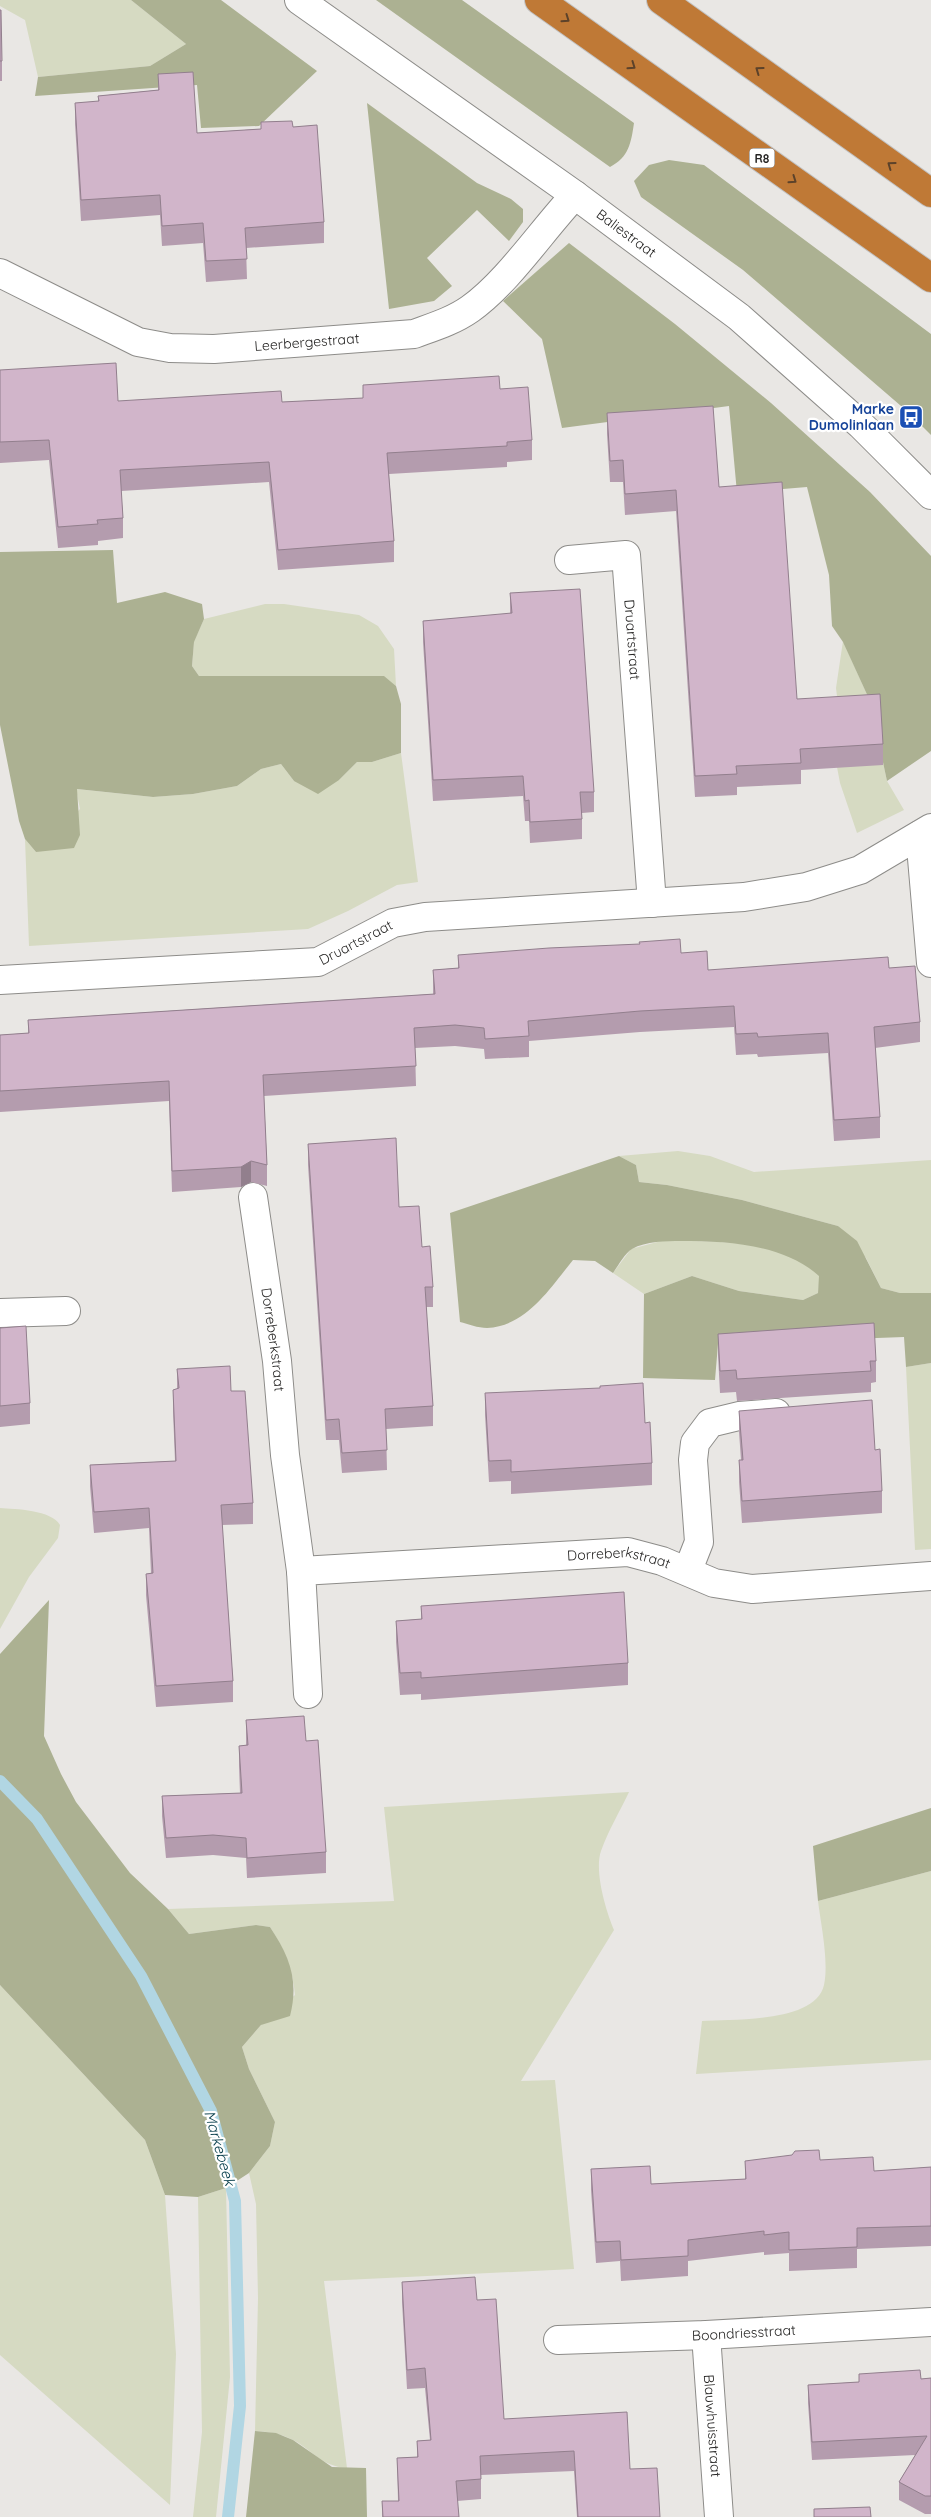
<svg xmlns="http://www.w3.org/2000/svg" width="931" height="2517" viewBox="0 0 931 2517" font-family="Quicksand,sans-serif">
  <style>
    .green { fill: #d6dac2 }
    .forest { fill: #acb192 }
    .lines { fill: none; stroke-linecap: round; stroke-linejoin: round }
    .stream { stroke: #b1d6e3; stroke-width: 12 }
    .minor-casing { stroke: #8d8c89; stroke-width: 30 }
    .highway-casing { stroke: #c2c2c2; stroke-width: 30 }
    .minor { stroke: #fff; stroke-width: 28 }
    .highway { stroke: #bf7936; stroke-width: 28 }
    .wall { fill: #b49cae }
    .shaded-wall { fill: #927f8d }
    .building { fill: #d1b5ca; stroke: #927f8d }
    .oneway { stroke: #5c422a }
    .labels { text-anchor: middle; dominant-baseline: central; stroke-width: 4.5; stroke-linejoin: round; paint-order: stroke }
    .shield { fill: #fff; stroke: #676666; stroke-width: 1 }
    .shield-label { font-size: 12px; font-weight: bold; fill: #262524 }
    .street-label { font-size: 14px; fill: #262524; stroke: #fff }
    .transit-label { font-size: 14px; font-weight: bold; fill: #164399; stroke: #fff; text-anchor: end }
    .water-label { font-size: 15px; font-style: italic; fill: #0a414e; stroke: #fff }
  </style>
  <rect width="100%" height="100%" fill="#e9e7e4"/>
  <path class="green" d="M0,0H131L186,44L150,66L38,77L25,20L0,6Z
    M265,604H284L359,615L378,626L394,649L396,686L383,676H199L192,666L194,641L204,619Z
    M843,641L870,701L887,781L904,810L857,833L840,783L837,767L843,744L836,688Z
    M401,753L418,882L397,885L348,911L308,929L29,946L25,839L36,852L80,809L76,789L153,797L193,794L237,786L261,769L281,764L294,781L339,780L357,762H372Z
    M678,1151L710,1156L754,1172L931,1160V1293H900L881,1288L866,1258L838,1226L742,1200L667,1185L639,1182L636,1165L619,1156Z
    M661,1241C713,1241 779,1238 820,1276L818,1293L803,1300L739,1291L692,1276L644,1294L613,1273L631,1249Z
    M931,1363V1549L915,1550L906,1367Z
    M0,1508C15,1509 52,1510 60,1525L58,1538L29,1577L0,1629Z
    M629,1792C620,1811 608,1831 601,1851C594,1871 606,1911 614,1930L521,2081L555,2080L574,2269L324,2281L347,2468C320,2466 314,2451 293,2440C280,2433 268,2432 255,2431L258,2298L256,2204L249,2173L270,2146L275,2122L249,2069L242,2047L261,2025L295,1995C293,1970 284,1948 270,1927L256,1925L189,1934L168,1909L394,1901L384,1807Z
    M931,1871V2060L696,2074L702,2021C732,2019 816,2023 824,1985C829,1962 821,1925 818,1901Z
    M0,1985L145,2140L165,2195L176,2354L170,2505L0,2355Z
    M226,2188L230,2377L216,2517H193L202,2432L198,2197Z"/>
  <path class="forest" d="M131,0H221L317,71L259,126L201,128L197,85L35,96L38,77L150,66L186,44Z
    M376,0H462L634,123C631,143 629,157 610,167Z
    M367,103L477,183L511,199L523,209V222L509,241L477,210L427,258L452,286L434,301L389,309Z
    M669,160L704,165L931,334V435L908,412L743,270L641,197L634,181L649,165Z
    M569,243L675,324L771,403L870,492L931,556V751L887,781L870,701L843,642L832,626L829,575L807,487L737,493L729,406L562,428L542,339L503,301Z
    M113,550L117,603L165,592L202,604L204,619L194,642L192,666L199,676H384L396,686L401,704V753L372,762H357L339,780L318,794L294,781L281,764L261,769L237,786L193,794L153,797L77,789L80,835L74,848L36,852L25,839L19,821L0,725V552Z
    M619,1156L636,1165L639,1182L667,1185L742,1200L838,1226L857,1241L881,1288L900,1293H931V1363L906,1367L904,1337L718,1344L715,1380L643,1378L644,1294L692,1276L739,1291L803,1300L818,1293L819,1276C784,1244 727,1241 681,1241C666,1241 646,1241 632,1249C625,1253 618,1266 613,1273L595,1261L573,1260C550,1288 527,1326 487,1328C478,1328 468,1324 460,1322L450,1213Z
    M49,1600L44,1736L61,1774L76,1802L130,1873L168,1909L189,1934L256,1925L270,1927C290,1957 299,1981 290,2016L261,2025L242,2047L249,2069L275,2122L270,2146L249,2173L226,2188L198,2197L165,2195L145,2140L0,1985V1654Z
    M931,1808V1871L818,1901L813,1846Z
    M255,2431L276,2433L293,2440L332,2467L366,2468L367,2517H246Z"/>
  <g class="lines">
    <path class="stream" d="M0,1781L37,1819L141,1976L211,2111L235,2201L240,2406L228,2517"/>
    <defs>
      <g id="minor">
        <path id="s1" d="M299,0L575,195L739,317L861,425L931,495"/>
        <path id="s2" d="M0,273L138,342L170,348L214,349L414,334C433,327 453,321 470,309C508,282 542,230 575,195"/>
        <path id="s3" d="M569,560L626,555L652,903"/>
        <path d="M920,835L931,963"/>
        <path id="s4" d="M0,980L318,962L393,923L425,917L744,897L806,887L860,870L931,828"/>
        <path id="s5" d="M253,1197L277,1361L285,1455L301,1571"/>
        <path d="M0,1313L66,1311"/>
        <path d="M688,1570L699,1542L693,1460L695,1443L710,1423L739,1416L776,1413"/>
        <path id="s6" d="M308,1694L301,1571L628,1552L662,1561L714,1583L752,1589L931,1576"/>
        <path id="s7" d="M706,2335L719,2517"/>
        <path id="s8" d="M558,2340L706,2335L931,2322"/>
      </g>
      <path id="highway" d="M539,0L931,278
        M661,0L931,193"/>
    </defs>
    <use href="#minor" class="minor-casing"/>
    <use href="#highway" class="highway-casing"/>
    <use href="#minor" class="minor"/>
    <use href="#highway" class="highway"/>
  </g>
  <path class="wall" d="M0,10L2,61V81H0Z
    M158,74L197,133L293,127L324,222V243L246,248L247,279L206,282L203,243L162,246L160,215L81,221L75,124V103L98,102V96L158,90Z
    M0,370L118,401L282,402L363,398L500,389L532,440V460L507,462V467L389,474L394,541V562L278,570L269,482L121,491L123,518V538L98,541V545L58,548L49,460L0,463Z
    M607,413L719,487L797,699L883,744V765L801,770V784L737,787V795L695,797L676,511L625,515L623,482H610L607,434Z
    M510,593L594,792V812L582,813V839L530,843L529,821H525L523,796L433,801L423,642V621L510,614Z
    M681,953L708,970L889,968L920,1022V1042L875,1048L880,1117V1138L834,1141L828,1053L758,1057L757,1054L736,1055L734,1027L640,1032L529,1041V1057L485,1059L484,1049L455,1046L415,1048L416,1086L264,1096L267,1165V1186L251,1182L241,1187L172,1192L169,1101L0,1112V1035L28,1033V1020L433,994V970L458,968V955Z
    M308,1144L399,1207L422,1247L433,1287V1307H426L433,1406V1426L386,1429L387,1470L342,1473L339,1440H326L308,1165Z
    M0,1328L30,1403V1424L0,1427Z
    M718,1334L876,1361V1382L871,1383V1392L737,1401L736,1392L720,1393L718,1355Z
    M177,1369L231,1391L253,1503V1524L222,1525L233,1681V1702L156,1707L146,1595V1574L151,1573L149,1528L94,1533L90,1486V1465L175,1461L173,1411V1390L177,1389Z
    M485,1393L645,1423L652,1463V1485L511,1494V1481L489,1482L485,1415Z
    M739,1411L875,1450L882,1491V1513L742,1523L739,1482V1460H741L739,1432Z
    M421,1606L628,1663V1685L421,1700V1694L400,1695L396,1642V1621L421,1619Z
    M246,1720L306,1741L326,1852V1873L247,1878L246,1858L213,1855L166,1858L162,1816V1796L240,1793L239,1766V1746L246,1745Z
    M820,2160L874,2171L931,2167V2246L857,2249V2268L789,2271V2253L764,2255V2252L688,2261V2276L621,2281L620,2261L596,2263L591,2190V2169L651,2184L745,2179V2161Z
    M402,2282L477,2300L504,2419L630,2469L660,2517H577L574,2471L481,2475V2499L457,2501L459,2517H382V2501H398L397,2458L417,2457V2441L430,2440L425,2388L407,2389L402,2302Z
    M859,2374L921,2379L931,2378V2514H925L899,2500V2482L915,2455L812,2460L808,2403V2385L859,2382Z"/>
  <path class="shaded-wall" d="M251,1161V1182L241,1187V1167Z"/>
  <path class="building" d="M0,10H1L2,61H0Z
    M193,72L197,133L261,129V122L292,121L293,127L317,125L324,222L245,228L247,259L206,261L203,223L162,226L160,195L81,200L75,103L99,101L98,96L159,90L158,74Z
    M116,363L118,401L281,391L282,402L363,398V385L499,376L500,389L528,387L532,440L507,442V446L387,453L394,541L278,550L269,462L120,470L123,518L97,520L98,524L58,527L49,440L0,442V370Z
    M713,406L719,487L782,482L797,699L880,694L883,744L800,749L801,763L736,766L737,774L695,776L676,490L625,494L623,460L610,461L607,413Z
    M580,589L594,792H580L582,819L530,822L529,800L525,801L523,776L433,780L423,621L512,613L510,593Z
    M680,939L681,953L707,951L708,970L888,957L889,968L915,966L920,1022L874,1027L880,1117L834,1120L828,1033L758,1037L757,1033L736,1034L734,1006L640,1011L528,1021L529,1036L485,1039L484,1028L455,1025L414,1028L416,1066L263,1075L267,1165L251,1161L241,1167L172,1171L169,1081L0,1091V1035L29,1033L28,1020L435,994L433,970L459,968L458,955L549,948L640,944L639,942Z
    M396,1138L399,1207L419,1206L422,1247L430,1246L433,1287H425L433,1406L385,1409L387,1450L342,1453L339,1419L326,1420L308,1144Z
    M874,1323L876,1361H870L871,1371L737,1379L736,1370L720,1371L718,1334Z
    M26,1326L30,1403L0,1406V1328Z
    M230,1366L231,1391H245L253,1503L221,1505L233,1681L156,1686L146,1574L153,1573L149,1508L94,1512L90,1465L176,1461L173,1390L179,1388L177,1369Z
    M643,1383L645,1423L650,1422L652,1463L511,1472V1460L489,1461L485,1393L600,1388V1386Z
    M872,1400L875,1450L880,1449L882,1491L742,1501L739,1460H743L739,1411Z
    M624,1592L628,1663L421,1678V1672L400,1673L396,1621L422,1619L421,1606Z
    M304,1716L306,1741L318,1740L326,1852L247,1858L246,1838L213,1835L166,1838L162,1796L242,1793L239,1746L248,1745L246,1720Z
    M819,2150L820,2160L873,2157L874,2171L931,2167V2226L857,2228V2247L789,2250V2232L764,2235V2231L688,2240V2256L621,2260L620,2241L596,2242L591,2169L650,2166L651,2184L746,2179L745,2161L792,2155L795,2151Z
    M475,2277L477,2300L496,2299L504,2419L627,2412L630,2469L657,2468L660,2517H578L574,2451L480,2456L481,2479L456,2481L459,2517H383L382,2501H399L397,2458L418,2457L417,2441L431,2440L425,2368L407,2370L402,2282Z
    M920,2370L921,2379L931,2378V2496H925L899,2482L927,2436L812,2442L808,2385L859,2382V2374Z
    M870,2507L871,2517H814V2509Z"/>
  <defs><path id="oneway-chevron" d="M-2-3.5L2.5 0L-2 3.5" fill="none" stroke-width="1.6" stroke-linecap="round" stroke-linejoin="round" transform="scale(1.25)"/></defs>
  <g class="oneway">
    <use href="#oneway-chevron" transform="translate(566 19) rotate(35)"/>
    <use href="#oneway-chevron" transform="translate(632 66) rotate(35)"/>
    <use href="#oneway-chevron" transform="translate(759 70) rotate(-144)"/>
    <use href="#oneway-chevron" transform="translate(891 165) rotate(-144)"/>
    <use href="#oneway-chevron" transform="translate(793 180) rotate(35)"/>
  </g>
  <defs>
    <symbol id="bus-square" viewBox="-11 -11 22 22"><rect x="-9" y="-9" width="18" height="18" rx="4" fill="#1a4fb4" stroke="#fff"/><path d="M-5-6H5V4H4V6H2V4H-2V6H-4V4H-5ZM-3.5-4V0h7V-4ZM-3.5 1.2v1.5H-2V1.2ZM2 1.2v1.5H3.5V1.2Z" fill="#fff"/></symbol>
  </defs>
  <g fill-rule="evenodd">
    <use href="#bus-square" x="897" y="403" width="28" height="28"/>
  </g>
  <g class="labels">
    <rect class="shield" x="749.5" y="148.5" width="25" height="19" rx="4"/>
    <g class="shield-label">
      <text x="762" y="158">R8</text>
    </g>
    <g class="street-label">
      <text stroke="none"><textPath href="#s1" startOffset="402">Baliestraat</textPath></text>
      <text stroke="none"><textPath href="#s2" startOffset="324">Leerbergestraat</textPath></text>
      <text stroke="none"><textPath href="#s3" startOffset="142">Druartstraat</textPath></text>
      <text stroke="none"><textPath href="#s4" startOffset="361">Druartstraat</textPath></text>
      <text stroke="none"><textPath href="#s5" startOffset="144">Dorreberkstraat</textPath></text>
      <text stroke="none"><textPath href="#s6" startOffset="442">Dorreberkstraat</textPath></text>
      <text stroke="none"><textPath href="#s8" startOffset="186">Boondriesstraat</textPath></text>
      <text stroke="none"><textPath href="#s7" startOffset="91">Blauwhuisstraat</textPath></text>
    </g>
    <g class="transit-label">
      <text x="894" y="409">Marke<tspan x="894" dy="16">Dumolinlaan</tspan></text>
    </g>
    <g class="water-label">
      <text transform="translate(220 2148) rotate(74)">Markebeek</text>
    </g>
  </g>
</svg>
